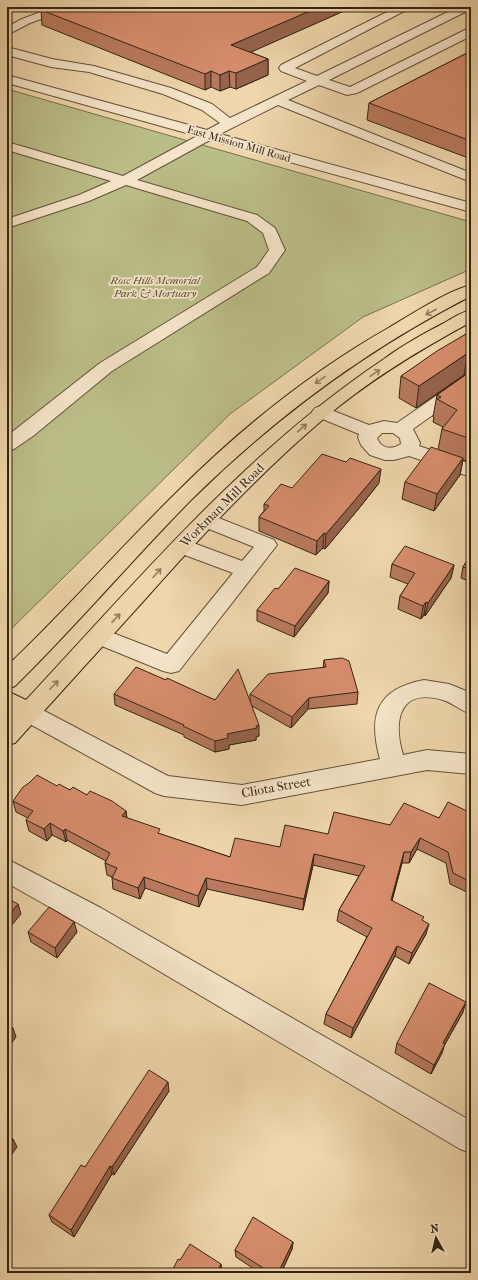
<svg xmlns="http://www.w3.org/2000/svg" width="478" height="1280" viewBox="0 0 478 1280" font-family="'IM FELL French Canon',serif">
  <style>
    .green { fill: #bbbd88; stroke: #78714e }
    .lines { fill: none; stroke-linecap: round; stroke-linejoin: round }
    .minor-casing { stroke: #635139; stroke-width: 2 }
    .major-casing { stroke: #342513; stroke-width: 2 }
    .minor { fill: #f5e4c9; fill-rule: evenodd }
    .major { fill: #efd6ac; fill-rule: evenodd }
    .rail-casing { stroke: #342513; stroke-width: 2.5 }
    .rail { stroke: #f5e4c9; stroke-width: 1.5; stroke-dasharray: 5; stroke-linecap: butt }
    .wall { fill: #b9795e; stroke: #342513 }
    .shaded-wall { fill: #96634c; stroke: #342513 }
    .building { fill: #d78d6d; stroke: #342513 }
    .oneway { stroke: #927e60 }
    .labels { text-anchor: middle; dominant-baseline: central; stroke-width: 3.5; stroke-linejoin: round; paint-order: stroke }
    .far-street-label { font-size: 11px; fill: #342513; stroke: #f5e4c9 }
    .far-park-label { font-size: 11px; font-style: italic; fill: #564b30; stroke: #f5e4c9 }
    .street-label { font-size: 13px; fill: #342513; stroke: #f5e4c9 }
  </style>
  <rect width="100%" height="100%" fill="#efd6ac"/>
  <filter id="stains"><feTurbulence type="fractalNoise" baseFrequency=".005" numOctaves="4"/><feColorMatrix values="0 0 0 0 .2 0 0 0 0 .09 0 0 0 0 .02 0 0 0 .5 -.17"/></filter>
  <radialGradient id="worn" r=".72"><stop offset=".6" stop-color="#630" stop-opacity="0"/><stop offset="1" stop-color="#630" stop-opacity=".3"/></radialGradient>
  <path class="green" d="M7,89L471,222V269L363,317L230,414L7,633Z"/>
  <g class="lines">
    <defs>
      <path id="minor" d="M54,7H70L68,9L30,23L7,35V27L22,19Z
        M397,7H412L295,68L317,76L458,7H471V9L329,80L350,87L467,29L471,28V36L357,93L347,95L319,85L288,100L471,173V182L278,105L220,134L471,203V212L210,140L137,180L257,215L275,228L285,250L269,273L112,371L33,436L14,449L7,451V436L100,363L257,267L269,250L263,233L247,221L126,185L89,201L7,228V219L79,195L111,181L7,150V142L123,176L197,136L7,83V75L207,130L220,123L202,110L163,94L89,72L51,67L7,55V47L52,59L94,66L171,88L212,104L230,118L307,81L281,71L279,68L281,65Z
        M471,375V388L413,429L420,443L419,446L471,464V477L409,456L394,460H385L370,455L361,445L358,437L359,434L315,416L312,412L315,408L321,406L369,425L384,421L397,423L465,376ZM382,433H393L400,438L401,444C392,450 381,449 377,438Z
        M206,513L274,540L277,545L179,671L171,673L163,671L92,642L89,636L92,630L100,628L167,654L233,573L174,551L171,546L174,541L181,539L188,541L242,561L254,547L199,525L196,520L199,515Z
        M424,680L449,684L471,693V714C461,711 453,703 443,700C399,687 393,721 403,755L427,750L471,754V774L427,770L242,805L164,796L155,793L19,718L15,712L19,706L27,703L35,706L168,776L242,785L380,759C368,716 376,689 424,680Z
        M7,859L101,908L471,1121V1153L460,1149L83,926L7,883Z"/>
      <path id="major" d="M471,285V296C367,349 274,418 191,500C137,555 87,613 33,668L15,686L7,689V666C66,610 119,549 177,492C240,429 312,371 390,327C412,314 447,291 471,285Z
        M471,310V322C421,349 371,379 327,416C262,471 204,533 148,596C104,645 59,694 15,743L7,745V720L12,715L7,711V691L26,700C139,579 246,451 384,359C403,345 423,334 444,323C453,318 461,312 471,310Z"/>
    </defs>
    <use href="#minor" class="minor-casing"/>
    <use href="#major" class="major-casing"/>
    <use href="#minor" class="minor"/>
    <use href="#major" class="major"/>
    <defs>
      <path id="rail" d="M7,12L22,7"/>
    </defs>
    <use href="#rail" class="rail-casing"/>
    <use href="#rail" class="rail"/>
  </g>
  <path class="wall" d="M48,7H353L250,52L268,59V75L236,89L230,87L220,91L211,87L205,90L42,25L41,10Z
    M471,51V159L367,120L369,103Z
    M471,331V462L463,460L460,475L434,511L402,499L405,482L438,450L442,429L443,427L433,422L434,417H433L437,395L465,375L416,408L399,398L401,376Z
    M379,483L360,507L325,549L323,548L316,555L259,531V517L264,511V504L292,488Z
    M471,554V582L461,578L463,567Z
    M392,564L454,565L451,578L425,616L424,615L421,619L398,609L400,596L408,584L390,577Z
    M329,581L328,593L294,637L257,621V610L278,589Z
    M324,660L358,692L357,704L308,709L291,728L252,706L259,736L256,737V740L229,745V749L215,752L184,737V735L115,705L114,694L166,680L215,700L250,701V694L323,668Z
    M57,786L87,795L126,811L127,818L160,834L230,857L280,847L328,834L471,813V894L450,884L446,863L417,849L409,863H402L392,901L423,921L426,934L409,964L395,956L351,1038L324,1024L326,1014L367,937L337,921L339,910L359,876L313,865L303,910L207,889L199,907L145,888L140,899L113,889L112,878V877L107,875L105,863L106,861L67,840L66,842L52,835L47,841L29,831L26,820L28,818L16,812L13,801Z
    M28,932H77L57,958L31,942Z
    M463,1012L444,1046L442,1053L431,1074L395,1053L397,1043Z
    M169,1091L114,1175L112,1174L74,1237L52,1222L49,1215L85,1167Z
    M293,1242L292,1249L281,1273H260L236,1257L235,1250Z"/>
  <path class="shaded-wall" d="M319,7H353L231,61V45Z
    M268,59V75L236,89V73Z
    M211,71V87L205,90V74Z
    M229,71L230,87L220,91V75Z
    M468,353L464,375L416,408L419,386Z
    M463,458L460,475L434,511L437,494Z
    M381,469L379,483L360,507L325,549L326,534Z
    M324,533L323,548L316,555L317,541Z
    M454,565L451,578L425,616L428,603Z
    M329,581L328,593L294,637L295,626Z
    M426,602L424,615L421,619L423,606Z
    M309,698L308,709L291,728L292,717Z
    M259,725V736L256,737V740L229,745V749L215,752V741L227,734Z
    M126,811L127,822L122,816Z
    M50,823L52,835L47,841L44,829Z
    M65,829L67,840L66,842L63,831Z
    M420,838L417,849L409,863L411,852Z
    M404,852L402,863L389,911L391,900Z
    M314,854L313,865L303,910L304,899Z
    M144,877L145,888L140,899L138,888Z
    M206,878L207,889L199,907L198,896Z
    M18,904L21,914L7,931V917Z
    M74,922L77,932L57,958L55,948Z
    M429,924L426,934L409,964L412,953Z
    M397,946L395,956L351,1038L353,1028Z
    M466,1002L463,1012L444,1046L442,1053L431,1074L434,1065L443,1043Z
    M13,1028L16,1037L7,1049V1035Z
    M168,1082L169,1091L114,1175L112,1167Z
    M13,1139L17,1147L7,1161V1148Z
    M110,1166L112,1174L74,1237L71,1230Z
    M293,1242L292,1249L281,1273H278Z
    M221,1264L222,1271L221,1273H217Z"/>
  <path class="building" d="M48,7H319L231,45L268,59L236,73L229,71L220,75L211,71L205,74L41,10Z
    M471,51V141L369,103Z
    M471,331V353H468L419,386L401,376L437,351Z
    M471,371V439L442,429L457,410L437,399L441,397L437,395Z
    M431,447L463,458L437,494L405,482Z
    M322,454L346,462L350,458L381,469L361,493L326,534L324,533L317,541L259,517L269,506L264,504L281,484L292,488Z
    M405,546L454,565L428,603L426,602L423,606L400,596L415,573L392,564Z
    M471,554V570L463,567Z
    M295,568L329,581L295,626L257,610L275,588L278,589Z
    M342,658L349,661L358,692L309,698L292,717L250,694L268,674L326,667L324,660Z
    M136,667L166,680L167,678L215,700L238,669L259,725L256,726L257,728L227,734L228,738L215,741L183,726L184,725L114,694Z
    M37,775L57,786L59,784L70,790L73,787L87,795L90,791L112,801L126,811L122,816L160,829L158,833L230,857L235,838L280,847L285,825L328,834L334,812L390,825L404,803L439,818L448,802L471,813V882L453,873L448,852L420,838L411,852H404L391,900L424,917L422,920L429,924L412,953L397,946L353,1028L326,1014L372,928L339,910L365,866L314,854L304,899L206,878L198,896L144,877L138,888L112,878L117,868L105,863L110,853L65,829L63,831L50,823L44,829L26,820L33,811L13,801L23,787L29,783Z
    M7,898L18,904L7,917Z
    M49,907L74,922L55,948L28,932Z
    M429,983L466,1002L443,1043L445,1044L434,1065L397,1043Z
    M7,1024L13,1028L7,1035Z
    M149,1070L168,1082L112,1167L110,1166L71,1230L49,1215L81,1165L85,1167Z
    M7,1134L13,1139L7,1148Z
    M253,1217L293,1242L278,1273H271L235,1250Z
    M190,1244L221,1264L217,1273H171L178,1259L180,1260Z"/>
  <defs><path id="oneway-shaft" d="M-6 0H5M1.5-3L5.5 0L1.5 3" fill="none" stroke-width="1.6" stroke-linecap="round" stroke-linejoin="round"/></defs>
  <g class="oneway">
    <use href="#oneway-shaft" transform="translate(431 312) rotate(152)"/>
    <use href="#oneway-shaft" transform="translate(375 373) rotate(-34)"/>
    <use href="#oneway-shaft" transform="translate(320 380) rotate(145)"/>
    <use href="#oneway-shaft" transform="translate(302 428) rotate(-41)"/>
    <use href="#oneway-shaft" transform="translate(157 573) rotate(-48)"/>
    <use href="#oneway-shaft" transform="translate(116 618) rotate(-47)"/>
    <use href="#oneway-shaft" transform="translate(54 685) rotate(-45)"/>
  </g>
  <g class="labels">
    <g class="far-street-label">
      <text transform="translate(239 144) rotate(16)">East Mission Mill Road</text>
    </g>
    <g class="far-park-label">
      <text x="155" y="280">Rose Hills Memorial<tspan x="155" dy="13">Park &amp; Mortuary</tspan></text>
    </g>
    <g class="street-label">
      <text transform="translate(222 505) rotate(-45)">Workman Mill Road</text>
      <text transform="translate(276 787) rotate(-10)">Cliota Street</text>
    </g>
  </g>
  <rect width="478" height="1280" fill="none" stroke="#efd6ac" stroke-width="24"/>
  <rect x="8" y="8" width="462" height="1264" fill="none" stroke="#342513" stroke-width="2"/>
  <rect x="12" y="12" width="454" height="1256" fill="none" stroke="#342513"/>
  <g transform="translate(436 1238) rotate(352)" stroke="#f5e4c9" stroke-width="3" paint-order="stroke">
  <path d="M0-3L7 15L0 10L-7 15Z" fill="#342513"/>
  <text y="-6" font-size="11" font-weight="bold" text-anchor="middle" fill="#342513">N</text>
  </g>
  <rect width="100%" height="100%" filter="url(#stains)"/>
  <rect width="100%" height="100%" fill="url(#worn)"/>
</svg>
